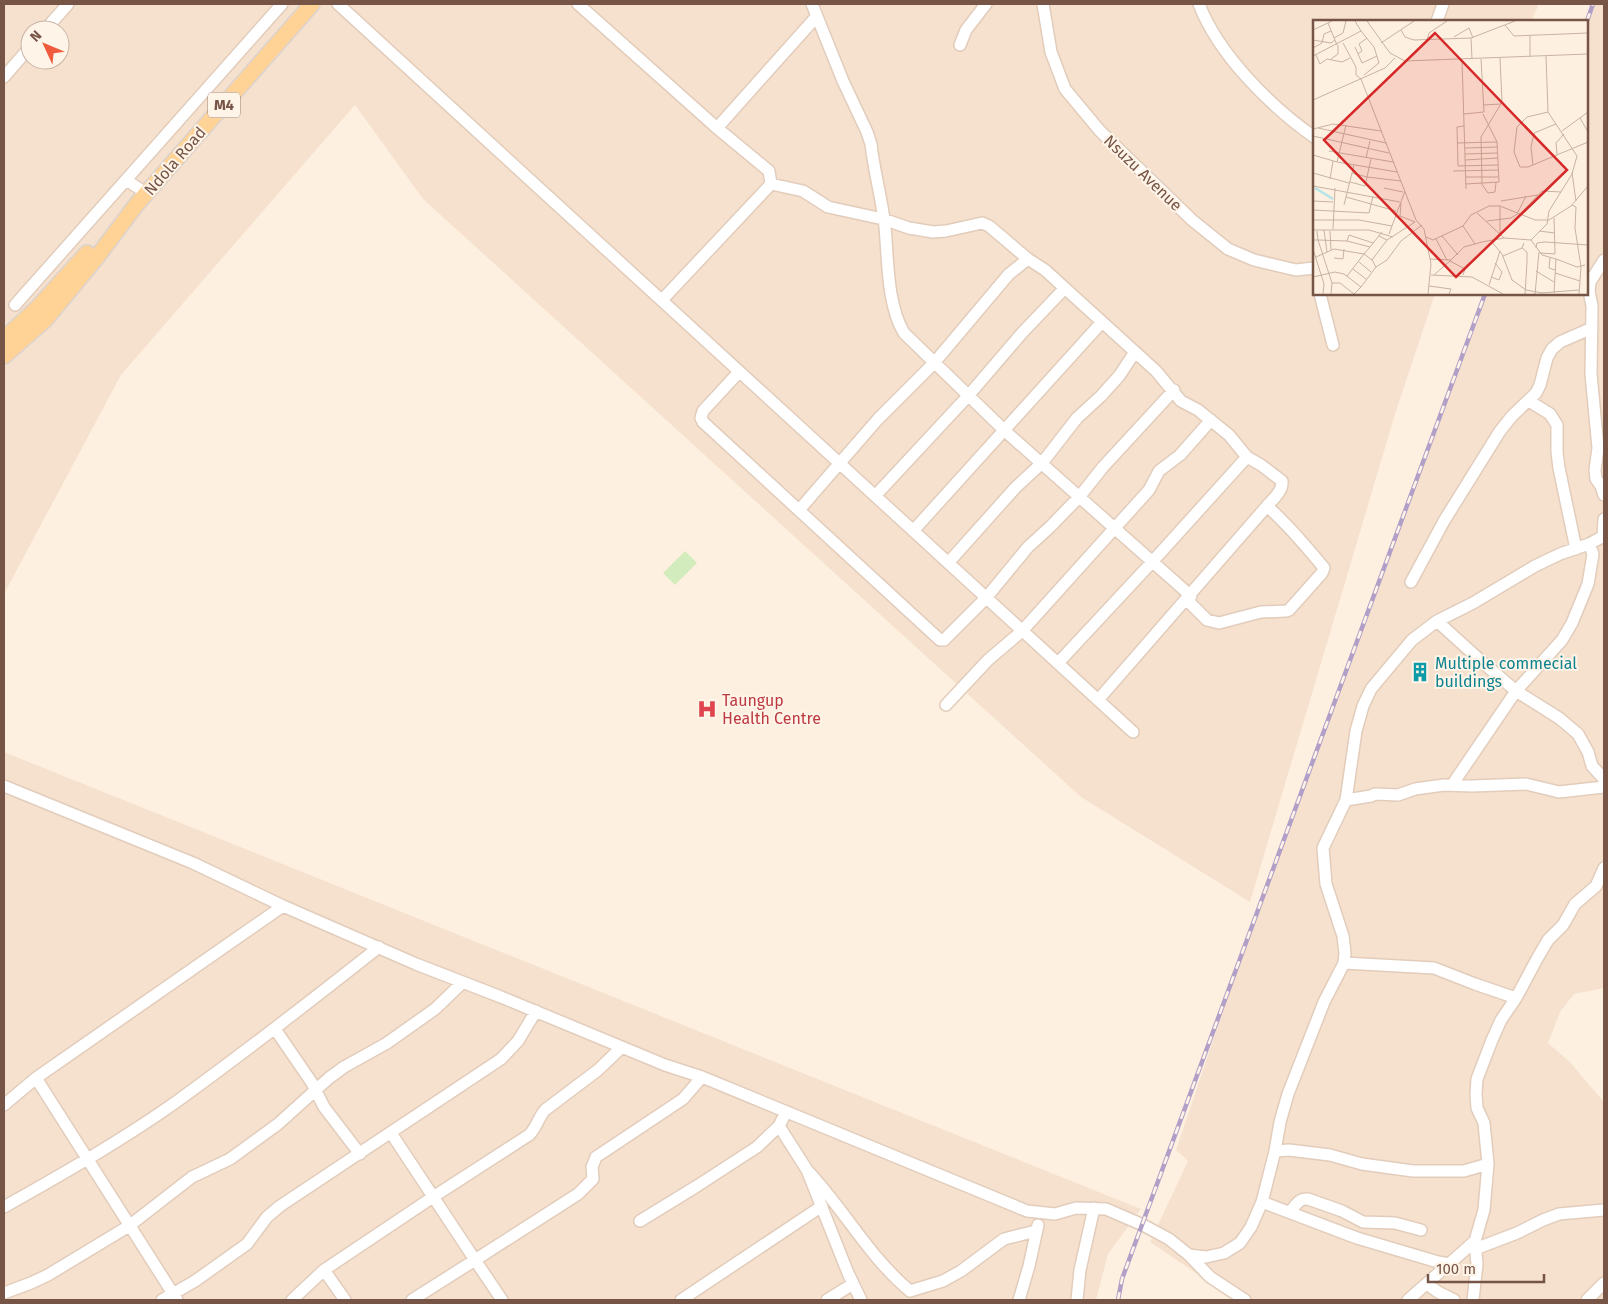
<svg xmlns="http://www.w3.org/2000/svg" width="1608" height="1304" viewBox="0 0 1608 1304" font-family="'Fira Sans',sans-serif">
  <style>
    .residential { fill: #f6e1ce; fill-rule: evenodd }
    .green { fill: #d3ecbe }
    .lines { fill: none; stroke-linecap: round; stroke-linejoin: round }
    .minor-casing { stroke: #e2ccbb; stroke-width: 14 }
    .major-casing { stroke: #dbd3cf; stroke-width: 18 }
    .minor { stroke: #fff; stroke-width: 11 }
    .major { stroke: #ffd296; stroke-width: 15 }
    .rail-casing { stroke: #b29fc7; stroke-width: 4.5 }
    .rail { stroke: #fff4e8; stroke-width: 2.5; stroke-dasharray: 8; stroke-linecap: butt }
    .labels { text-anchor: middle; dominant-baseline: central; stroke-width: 4; stroke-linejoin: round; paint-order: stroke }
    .shield { fill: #fff4e8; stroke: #9f8477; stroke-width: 1 }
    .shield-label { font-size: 15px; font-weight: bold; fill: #765446 }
    .street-label { font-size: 16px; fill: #765446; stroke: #fff4e8 }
    .culture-label { font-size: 16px; fill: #0d838f; stroke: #fff4e8; text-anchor: start }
    .health-label { font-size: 16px; fill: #be3a42; stroke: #fff4e8; text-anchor: start }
    .inset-river { fill: none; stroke: #b4e3e8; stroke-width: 2.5 }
    .inset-road { fill: none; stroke: #c8b2a2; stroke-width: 1 }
    .view { fill: #d62828; fill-opacity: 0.15; stroke: #d62828; stroke-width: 2.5 }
    .inset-edge { fill: none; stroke: #765446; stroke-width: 2.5 }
  </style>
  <rect width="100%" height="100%" fill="#fef0e0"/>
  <path class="residential" d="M4,4H1539L1531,21H1314V294H1435L1396,411L1250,902L1081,797L423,199L355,105L121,375L4,594ZM30,30H60V60H30Z
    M1594,4H1604V988L1574,994L1560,1012L1548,1043L1570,1062L1603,1101L1604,1123V1300H1242L1203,1278L1150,1242L1188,1161L1176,1150L1247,940L1486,294H1587V24Z
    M4,752L1141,1209L1108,1254L1096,1300H4Z"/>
  <path class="green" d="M685,551L697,563L675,585L663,573Z"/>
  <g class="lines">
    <defs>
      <path id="minor" d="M338,4L1133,732
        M578,4L717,128L769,171L771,184L662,300
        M812,4L843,81L867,132L871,144C874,172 882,199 885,227C888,259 887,305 904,333L1005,431L1191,596
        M1043,4L1051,52L1065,89L1100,131L1192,220L1228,249L1254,260L1296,270L1314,268
        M1199,4C1218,54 1270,106 1314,137
        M1437,21L1443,4
        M45,30L68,4
        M960,45L966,30L986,4
        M4,77L30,47
        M717,128L817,16
        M126,180L146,193
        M771,184L803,191L828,207L883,219L909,228L933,232L946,231L982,223L989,226L1028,259
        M1604,260L1590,282L1589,291L1592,306L1591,374L1598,448L1595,470L1596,479L1601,486L1604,495
        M1320,294L1333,345
        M15,305L282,4
        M739,372L703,411L701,418L703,422L940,640H944L986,598L1028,547L1050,527L1080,496L1103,467L1174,390
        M1529,401L1550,414L1557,425V452L1559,468L1576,549
        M875,496L968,396L1022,333L1064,289
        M799,510L878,419L934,363L1009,274L1028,259L1045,270L1156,371L1181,401L1198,410L1229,435L1247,457L1261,465L1282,481C1283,491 1273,499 1267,506L1098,700
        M913,531L1102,322
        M1603,536L1604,519
        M948,563L1016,487L1042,463L1077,418L1101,396L1119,376L1135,352
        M1411,582L1444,521L1500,431L1512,416L1536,393L1540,385L1547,358L1552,349L1560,342L1592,328
        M1186,599L1207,620L1219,623L1261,612L1286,611L1289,610L1322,573L1324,568C1306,546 1288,525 1267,506
        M1437,621L1481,661L1516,691L1559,718L1578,734L1588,752L1592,766L1604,779
        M1058,663L1153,561L1247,457
        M946,705L988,660L1022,631L1149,490L1159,471L1180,455L1211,420
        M1452,785L1516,691L1562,640L1572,623L1588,584L1593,554L1589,544
        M4,786L193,863L283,906L416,964L501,997L665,1065L702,1077L1027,1211L1055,1214L1076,1208L1106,1209L1143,1225L1169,1239L1189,1255L1210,1277L1245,1300
        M1346,800L1371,796L1375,794L1398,795L1415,789L1444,785L1472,786L1526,784L1559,792L1604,787
        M1344,963L1434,968L1475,984L1516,998
        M275,1029L312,1083L324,1107L360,1154
        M36,1078L177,1300
        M4,1105L36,1078L283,906
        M786,1112L779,1126L807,1170L848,1273L861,1300
        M391,1133L475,1260L578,1194L593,1179L592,1167L596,1157L683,1099L702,1077
        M1275,1151L1289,1150L1330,1155L1362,1164L1413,1171H1464L1488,1164
        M807,1170C844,1209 869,1257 910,1291L943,1281L961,1271L1004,1239L1036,1231
        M1262,1202L1357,1238L1438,1262L1450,1264
        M4,1207C62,1174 121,1141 176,1102C245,1052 312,1000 379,947
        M1290,1212C1296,1205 1299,1198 1308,1199L1342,1211L1363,1222L1395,1223L1421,1230
        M640,1221L697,1186L757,1147L779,1126
        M1475,1249L1517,1233L1543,1220L1559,1214L1604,1210
        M1189,1255L1206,1257L1224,1253L1240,1243L1251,1227L1262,1202L1275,1151L1280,1122L1288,1094L1324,1002L1344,963L1345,953L1343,936L1326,884L1323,848L1346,800L1356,731L1363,706L1371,689L1412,640L1437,621L1473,603L1535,566L1560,554L1589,544L1604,536
        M324,1270L345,1300
        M1427,1284L1438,1292L1454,1300
        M4,1293L31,1283L48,1275L129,1226L192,1177L230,1159L278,1124L329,1078L344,1067L387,1043L435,1009L462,983
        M162,1300L195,1281L247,1244L267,1217L280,1206L501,1059L518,1041L536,1011
        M292,1300L324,1270L433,1197L529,1135C537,1127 538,1118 545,1110L598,1070L622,1047
        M412,1300L475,1260L502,1300
        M681,1300L822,1206
        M827,1300L853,1284
        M1019,1300L1029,1266L1038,1225
        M1077,1300L1080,1270L1094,1208
        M1408,1300L1475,1241L1484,1210L1488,1164L1484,1123L1477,1108L1476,1094L1477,1079L1492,1040L1501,1020L1516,998L1538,957L1548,940L1563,925L1575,904L1596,886L1604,868
        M1473,1300L1477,1264L1475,1242
        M1587,1300L1604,1283"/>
      <path id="major" d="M4,339L38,307L87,253
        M4,356L46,319L97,257L136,205L312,4"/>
    </defs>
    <use href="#minor" class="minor-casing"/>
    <use href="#major" class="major-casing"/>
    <use href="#minor" class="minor"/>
    <use href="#major" class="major"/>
    <defs>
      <path id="rail" d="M1587,21L1593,4
        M1118,1300L1122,1279L1485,294"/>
    </defs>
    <use href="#rail" class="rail-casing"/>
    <use href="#rail" class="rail"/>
  </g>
  <defs>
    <symbol id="building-bare" viewBox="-9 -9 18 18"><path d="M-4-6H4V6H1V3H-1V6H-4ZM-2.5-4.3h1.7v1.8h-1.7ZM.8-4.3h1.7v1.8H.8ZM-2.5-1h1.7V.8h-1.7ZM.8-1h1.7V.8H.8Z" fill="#0f9aa8" stroke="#fff4e8" stroke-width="2.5" paint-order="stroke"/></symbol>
    <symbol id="hospital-bare" viewBox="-9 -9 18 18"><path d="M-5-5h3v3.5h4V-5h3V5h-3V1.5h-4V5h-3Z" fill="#e0444e" stroke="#fff4e8" stroke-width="2.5" paint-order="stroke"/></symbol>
  </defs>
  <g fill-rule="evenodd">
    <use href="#building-bare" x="1406" y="658" width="28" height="28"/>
    <use href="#hospital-bare" x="693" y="695" width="28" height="28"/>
  </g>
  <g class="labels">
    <rect class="shield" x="208" y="92.5" width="32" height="25" rx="4"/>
    <g class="shield-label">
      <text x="224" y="105">M4</text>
    </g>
    <g class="street-label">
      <text transform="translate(175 161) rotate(-49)">Ndola Road</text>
      <text transform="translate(1143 173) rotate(44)">Nsuzu Avenue</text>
    </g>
    <g class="culture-label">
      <text x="1435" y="663">Multiple commecial<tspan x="1435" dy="18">buildings</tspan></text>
    </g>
    <g class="health-label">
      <text x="722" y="700">Taungup<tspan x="722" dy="18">Health Centre</tspan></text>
    </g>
  </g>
  <g transform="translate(1313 20)">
    <rect width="275" height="275" fill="#fef0e0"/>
    <path class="inset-river" d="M2,168L20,179"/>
    <path class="inset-road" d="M54,1L77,33L92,41L275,34M15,3L24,25M192,5L201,16L275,13M0,10L19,1M88,10L92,17L101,20L158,18L202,1M48,11L61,27L66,43L51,55M217,16V37M141,17L156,8L160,18M21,18L30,13L33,1M158,18L159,39M0,20L18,23L22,20M114,20L116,13L134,1M30,23L43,47V55L48,59L103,200L111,209L118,244L115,274M68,23L101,1M42,27L49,43L64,36M0,28L9,23L11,14L18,11M45,34L49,31L46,24L54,18M3,35L7,44L14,39L29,42L37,38M0,36L48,11L42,1M18,39L25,34V25M149,40L153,169M0,80L72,48L82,38M170,85L188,84M235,92L214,97L204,107L201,132L207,147H215L275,122M151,94L171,92L168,39M170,94L184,122M267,98L275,112M151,106L144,107L145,146L185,145M5,108L73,123M0,109L20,104L68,111M249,111L275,92M0,116L76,133M144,123L184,122L186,162L153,164M152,128L185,127M16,131L80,142M152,134L185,133M244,134L243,123L251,114M0,135L24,142L33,105M53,138L57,121M58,139L54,157L88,161M152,140L185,138M24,142L84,152M220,145L218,127L221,113L243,104M140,151L186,150M0,153L36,163M259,153L263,181M152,157H185M17,159L20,141M37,162L52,166L54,157L39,153M168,163L175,173L182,172L183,162M169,163L168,117L189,82L187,38M0,166L87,182M71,168L90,172M33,177L83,191M0,181L20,182M188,181L225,175M88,183L87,196L102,202M31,185L41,145M259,185L263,187L262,208L268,247L266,274M187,186V215M0,190L56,193L60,176M205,192L213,176M164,193L191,218M208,193L229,171L248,172M0,200H46L79,206M174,201L198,198L206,193M150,206L162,224M20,209L22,168M0,210H56L80,217M11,210L14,232M4,211L5,220L34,221L57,227L69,212M17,211L18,230M226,211L242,213M76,214L92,171M129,216L145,235M113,217L120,220L150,206L158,195L176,186H187L222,200H236L258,186L275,166M123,219L134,240M0,220H5L19,263L18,274M74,220L102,202M218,220L229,235L243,239L241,273M34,221L36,215L60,223M178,221L189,234L199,260L213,270L229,273M211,223L209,228L214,232V242L212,274M223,228L224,223L232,222L275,225M0,229L11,264L10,274M227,233L242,234L241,198M190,236L209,228M3,237L21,229L51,234L57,227M21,238L30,239L31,229M237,238L236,248L242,250M117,239L138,240L151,227L169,222L191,218L218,220L234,204L236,191L259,154L264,136L235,92L233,36M243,239L264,247L272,245M59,240L74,220L66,216M137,241L152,249L150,255M46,242L58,252M63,247L74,240L88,221L109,205M40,249L53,259M223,251L241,262M242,253L267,261M118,255L159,257L190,274M121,255L138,240M34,256L51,234L59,240L63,247L48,267M0,257L22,252L31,254L48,267L41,274M178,257L186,260L189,252L182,243M19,263H27L41,274M176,265L187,231M116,266L138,269L136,274M228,273L266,270M222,274L226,232"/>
    <path class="view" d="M122,13L254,150L143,257L11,120Z"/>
    <rect width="275" height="275" class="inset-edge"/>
  </g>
  <rect width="1608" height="1304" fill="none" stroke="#765446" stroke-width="10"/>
  <g transform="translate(45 45) rotate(314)"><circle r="24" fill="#fff4e8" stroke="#c8b4a7"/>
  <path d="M0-4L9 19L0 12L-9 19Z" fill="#f05a3d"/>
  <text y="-8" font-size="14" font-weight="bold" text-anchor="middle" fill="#765446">N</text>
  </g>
  <path d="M1428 1274v8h116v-8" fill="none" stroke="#765446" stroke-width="2.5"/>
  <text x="1436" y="1274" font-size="15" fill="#765446" stroke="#fff4e8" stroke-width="4" paint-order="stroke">100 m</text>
</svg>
